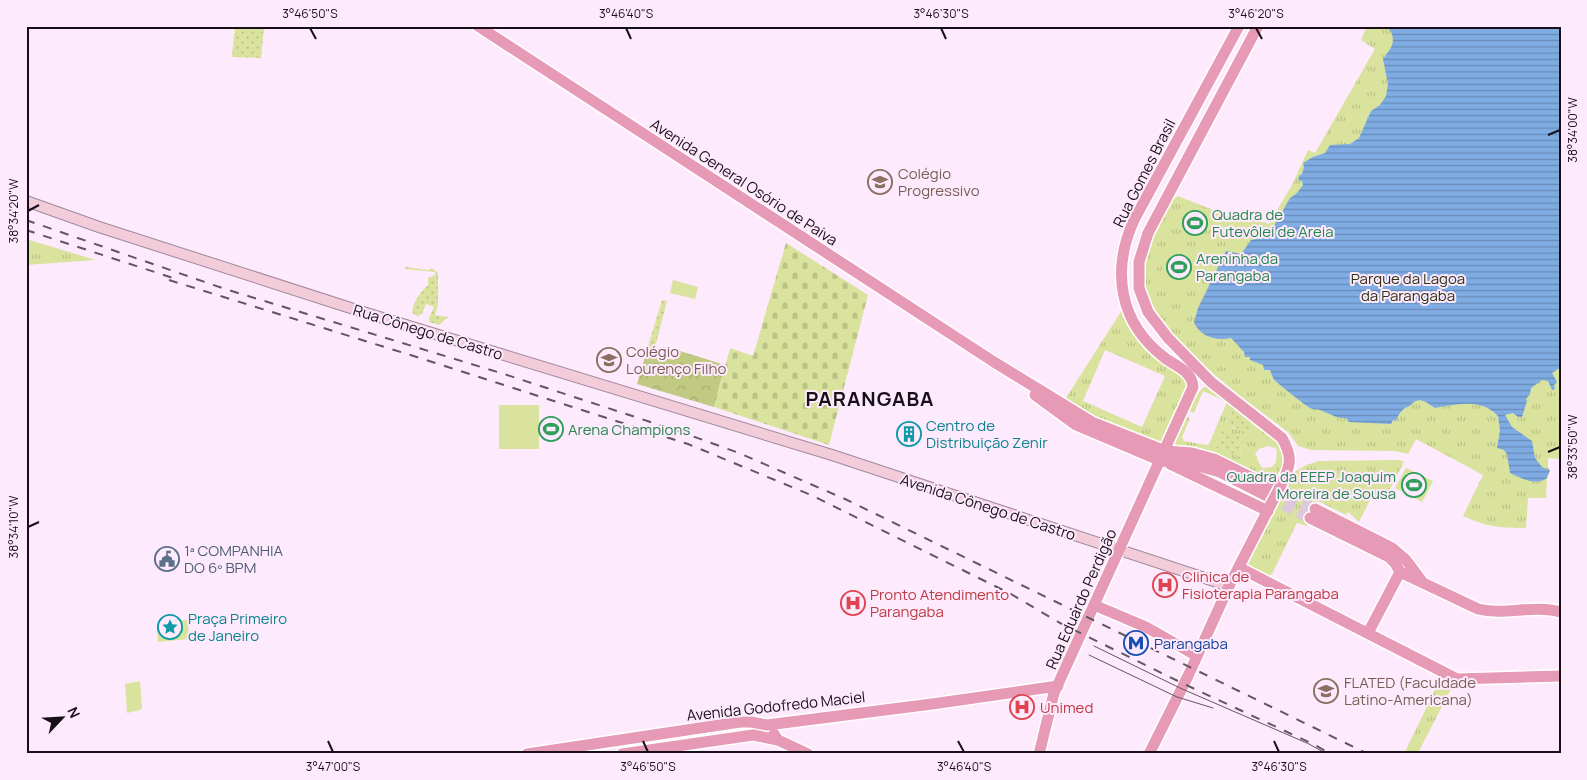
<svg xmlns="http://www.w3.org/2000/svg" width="1587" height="780" viewBox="0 0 1587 780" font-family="Manrope,sans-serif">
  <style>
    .grass { fill: url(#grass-dots) }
    .forest { fill: url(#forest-crowns) }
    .cemetery { fill: url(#cemetery-stones) }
    .park { fill: url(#park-tufts); fill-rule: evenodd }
    .pitch { fill: #d9e39d }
    .water { fill: url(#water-rules) }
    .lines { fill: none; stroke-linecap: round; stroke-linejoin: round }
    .primary-tunnel { stroke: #dcc9db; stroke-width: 11; stroke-dasharray: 11 5.5; stroke-linecap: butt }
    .secondary-casing { stroke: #9f889d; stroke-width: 12 }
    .primary-casing { stroke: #fff; stroke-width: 14 }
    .secondary { stroke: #f3ccda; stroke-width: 10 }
    .primary { stroke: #e79ab6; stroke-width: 11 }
    .tram { stroke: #625661; stroke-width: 1 }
    .rail { stroke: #625661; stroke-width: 2; stroke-dasharray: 9 9; stroke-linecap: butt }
    .primary-bridge-casing { stroke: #fff; stroke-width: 14; stroke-linecap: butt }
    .primary-bridge { stroke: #e79ab6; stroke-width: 11 }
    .ticks { fill: none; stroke: #181018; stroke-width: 2 }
    .labels { text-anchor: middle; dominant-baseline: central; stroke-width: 4; stroke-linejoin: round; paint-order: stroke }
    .education-label { font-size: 15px; fill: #785e54; stroke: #feeafd; text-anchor: start }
    .street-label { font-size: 15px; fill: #181018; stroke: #feeafd }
    .leisure-label { font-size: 15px; fill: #27864d; stroke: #feeafd; text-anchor: start }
    .park-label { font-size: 15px; fill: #2f3314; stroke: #feeafd }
    .culture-label { font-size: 15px; fill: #0d838f; stroke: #feeafd; text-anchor: start }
    .service-label { font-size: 15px; fill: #4e5e75; stroke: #feeafd; text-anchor: start }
    .health-label { font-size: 15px; fill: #be3a42; stroke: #feeafd; text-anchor: start }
    .transit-label { font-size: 15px; fill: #164399; stroke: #feeafd; text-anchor: start }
    .district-label { font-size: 20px; font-weight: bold; letter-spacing: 1px; fill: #181018; stroke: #feeafd }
    .neatline { fill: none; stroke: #181018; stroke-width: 2 }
    .ticks-label { font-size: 12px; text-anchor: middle; fill: #181018 }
  </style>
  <defs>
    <pattern id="grass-dots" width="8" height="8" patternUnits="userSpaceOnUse" patternTransform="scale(1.25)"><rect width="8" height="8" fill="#d9e39d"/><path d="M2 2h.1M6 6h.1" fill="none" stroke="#bac286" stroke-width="1.8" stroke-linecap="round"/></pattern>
    <pattern id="forest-crowns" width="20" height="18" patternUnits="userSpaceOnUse" patternTransform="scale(1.25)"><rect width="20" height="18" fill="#c0ca82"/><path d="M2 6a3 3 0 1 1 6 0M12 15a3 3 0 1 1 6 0" fill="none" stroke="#a4ac70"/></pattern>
    <pattern id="cemetery-stones" width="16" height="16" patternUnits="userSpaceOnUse" patternTransform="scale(1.25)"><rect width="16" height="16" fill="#d9e39d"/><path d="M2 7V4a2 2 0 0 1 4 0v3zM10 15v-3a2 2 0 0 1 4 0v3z" fill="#bac286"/></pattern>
    <pattern id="park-tufts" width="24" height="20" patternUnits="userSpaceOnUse" patternTransform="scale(1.25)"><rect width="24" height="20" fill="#d9e39d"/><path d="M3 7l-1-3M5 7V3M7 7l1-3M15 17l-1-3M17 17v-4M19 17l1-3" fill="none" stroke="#bac286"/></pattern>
    <pattern id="water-rules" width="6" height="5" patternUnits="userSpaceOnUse" patternTransform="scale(1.25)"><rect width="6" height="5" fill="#7face3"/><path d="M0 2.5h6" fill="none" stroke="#678bb7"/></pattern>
  </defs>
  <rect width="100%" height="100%" fill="#feeafd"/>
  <path class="grass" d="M235,26H264L261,58L232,57Z
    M405,267L428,270L432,268L438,273V304L435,315L448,317L439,325L429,322V318L434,307L426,304L422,314L418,316L413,314C410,306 422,290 428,285V278L435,275V272L405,269Z
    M662,300L667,301L653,355L646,353Z
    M1233,410L1257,428L1245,436L1237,428L1228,427L1226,422Z
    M1222,429L1230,434C1238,433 1240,435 1243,441L1240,450L1241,458L1214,447Z"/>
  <path class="forest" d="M677,350L725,365L714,407L637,384L646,353L674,360Z"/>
  <path class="cemetery" d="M786,243L868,295L829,445L714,407L730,348L753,356Z"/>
  <path class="park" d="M1367,26H1561V435L1559,436V459L1548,458V468L1550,470L1547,478L1546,498H1528L1526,528C1500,528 1488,527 1463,516L1483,475L1416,439L1408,454L1395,451L1311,450L1298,446L1289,433C1247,400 1140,328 1143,269C1144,246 1163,220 1173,199L1178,196L1233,218L1240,212L1257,220L1269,224L1292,185L1308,150L1315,153L1375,49L1361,40Z
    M26,239L96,260L26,265Z
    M1122,310L1186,377L1188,389L1161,444L1088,416L1064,401ZM1105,350L1165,376L1142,427L1083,401Z
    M1204,387H1212L1279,440C1288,456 1284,469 1277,484L1176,445L1174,441L1186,417L1190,418L1182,437L1184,441L1207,445L1209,444L1227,402L1203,391L1194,413L1189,411L1196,395ZM1233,410L1257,428L1245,436L1239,429L1228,427L1226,422ZM1222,429L1228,434C1236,435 1239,433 1243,441L1240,450L1241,457L1214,447ZM1268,446L1274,448V446L1277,451L1276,462L1272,467L1262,468L1257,459L1258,458L1255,454L1259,449Z
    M1400,460L1404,462L1384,501L1372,496L1359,522L1348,512L1346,515L1318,501L1307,526L1297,523L1272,574L1269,576L1248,565L1247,563L1291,474L1306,465L1319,461Z
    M1441,677L1454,683L1419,751L1417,754H1404Z"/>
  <path class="pitch" d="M1191,208L1210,216L1200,239L1181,230Z
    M1176,240L1203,253L1183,295L1156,282Z
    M673,280L698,287L695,299L670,293Z
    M499,405H539V449H499Z
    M1406,468L1433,481L1422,502L1395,488Z
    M188,620L189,639L158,642L157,623Z
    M140,681L142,708L140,710L127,713L125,684Z"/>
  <path class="water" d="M1387,26H1561V367L1552,373L1557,382L1554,385L1555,389L1552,390L1548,381L1542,380L1531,388L1530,394L1526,399L1527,401L1522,417H1518L1513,413L1505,415L1512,427L1532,441L1535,458L1542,467L1550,470L1547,478C1536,486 1523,479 1510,473L1507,454L1504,450L1497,448L1500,430L1498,416C1482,398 1456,404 1435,408C1426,402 1419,395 1410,406C1403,407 1398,415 1396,421L1393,420L1391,424L1349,422L1346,418C1336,419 1329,413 1320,410C1318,409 1315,410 1312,409C1307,407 1275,382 1273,378C1272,375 1271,373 1270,370H1264L1263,365L1250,360V357H1245L1244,352L1231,338C1215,341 1202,337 1194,323L1198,308L1226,251L1241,254L1251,240L1261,238L1265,231L1274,226L1290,198L1297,193L1303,185L1302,181L1298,180L1299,176L1302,174L1304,167L1303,163L1313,157L1325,153L1330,145L1350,144L1359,138L1371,111L1380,105L1386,96L1388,84L1383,59C1392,47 1398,40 1387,26Z"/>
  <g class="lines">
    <path class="primary-tunnel" d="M1273,488L1315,509
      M1269,497L1310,518"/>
    <defs>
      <path id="secondary" d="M26,201L99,227L363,312L832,455L1229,586"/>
      <path id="primary" d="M478,26L994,362L1092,422L1166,451L1192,453L1214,459L1273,488
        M1258,26L1148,233L1139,262V288L1148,312L1168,338L1211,382L1282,438C1294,459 1290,467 1280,487
        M1035,395L1076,425L1161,461L1188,463L1220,472L1269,497
        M1170,464L1268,511
        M1315,509L1392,548L1406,560L1421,580
        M1310,518L1389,557L1395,563L1400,572L1478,609C1505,616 1533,604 1561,612
        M1240,568L1457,679L1561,676
        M1094,605L1146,627L1197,656
        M1368,633L1400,572
        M774,734L778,740L808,754
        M527,754L740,722H751L767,725L932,704L1058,686
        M622,754L753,735L778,740
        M1039,754L1054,693L1193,387C1192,371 1177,367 1165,358C1119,323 1111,271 1134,220L1239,26
        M1149,754L1188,676L1229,586L1271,504"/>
    </defs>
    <use href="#secondary" class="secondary-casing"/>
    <use href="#primary" class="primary-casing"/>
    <use href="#secondary" class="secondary"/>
    <use href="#primary" class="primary"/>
    <path class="tram" d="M1094,646L1180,688L1309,744L1327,754
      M1089,655L1177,697L1213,708"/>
    <path class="rail" d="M26,220L225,289L504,374L681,432L739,453L845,499L1368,754
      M26,230L176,279
      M169,280L420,358L688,444L811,495L1011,594L1060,623L1184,684L1313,744L1331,754"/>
    <defs>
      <path id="primary-bridge" d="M1271,504L1280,487"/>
    </defs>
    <use href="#primary-bridge" class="primary-bridge-casing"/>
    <use href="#primary-bridge" class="primary-bridge"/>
  </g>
  <path class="ticks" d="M310,28L316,39M626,28L631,39M941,28L946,39M1256,28L1262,39M1548,135L1560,130M28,211L39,205M1548,452L1560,447M28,527L39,522M328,741L333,752M643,741L648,752M958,741L964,752M1274,741L1279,752"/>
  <defs>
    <symbol id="school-ring" viewBox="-11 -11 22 22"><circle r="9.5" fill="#feeafd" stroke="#8d6e63" stroke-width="1.5"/><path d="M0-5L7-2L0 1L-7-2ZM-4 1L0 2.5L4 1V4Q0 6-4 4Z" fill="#8d6e63"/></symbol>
    <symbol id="stadium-ring" viewBox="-11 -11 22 22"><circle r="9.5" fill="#feeafd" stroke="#2e9e5b" stroke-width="1.5"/><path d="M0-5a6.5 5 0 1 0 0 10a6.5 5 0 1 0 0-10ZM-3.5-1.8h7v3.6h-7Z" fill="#2e9e5b"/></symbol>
    <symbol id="building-ring" viewBox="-11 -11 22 22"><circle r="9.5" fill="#feeafd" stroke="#0f9aa8" stroke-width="1.5"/><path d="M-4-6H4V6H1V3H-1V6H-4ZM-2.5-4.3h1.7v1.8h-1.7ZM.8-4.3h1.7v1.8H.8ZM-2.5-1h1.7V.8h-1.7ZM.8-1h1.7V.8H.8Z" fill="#0f9aa8"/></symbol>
    <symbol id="civic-ring" viewBox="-11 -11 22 22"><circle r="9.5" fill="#feeafd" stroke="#5c6f8a" stroke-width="1.5"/><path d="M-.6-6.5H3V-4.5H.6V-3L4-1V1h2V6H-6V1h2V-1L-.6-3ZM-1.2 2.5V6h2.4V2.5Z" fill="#5c6f8a"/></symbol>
    <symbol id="hospital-ring" viewBox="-11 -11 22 22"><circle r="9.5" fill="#feeafd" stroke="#e0444e" stroke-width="1.5"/><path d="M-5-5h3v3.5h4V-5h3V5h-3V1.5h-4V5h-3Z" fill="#e0444e"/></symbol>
    <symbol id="sight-ring" viewBox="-11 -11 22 22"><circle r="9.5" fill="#feeafd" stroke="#0f9aa8" stroke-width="1.5"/><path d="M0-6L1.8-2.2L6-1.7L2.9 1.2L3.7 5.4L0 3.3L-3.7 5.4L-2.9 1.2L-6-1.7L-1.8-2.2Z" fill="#0f9aa8"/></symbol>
    <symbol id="metro-ring" viewBox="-11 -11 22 22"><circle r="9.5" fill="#feeafd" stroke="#1a4fb4" stroke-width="1.5"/><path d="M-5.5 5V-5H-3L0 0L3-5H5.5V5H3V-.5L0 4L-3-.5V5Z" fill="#1a4fb4"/></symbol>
    <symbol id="university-ring" viewBox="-11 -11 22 22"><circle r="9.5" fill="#feeafd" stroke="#8d6e63" stroke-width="1.5"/><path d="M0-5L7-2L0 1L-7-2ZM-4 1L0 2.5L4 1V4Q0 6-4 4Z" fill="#8d6e63"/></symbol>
  </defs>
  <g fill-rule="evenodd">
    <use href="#school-ring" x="866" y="168" width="28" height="28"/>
    <use href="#stadium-ring" x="1181" y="209" width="28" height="28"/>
    <use href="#stadium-ring" x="1165" y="253" width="28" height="28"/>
    <use href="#school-ring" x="595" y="346" width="28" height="28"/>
    <use href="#stadium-ring" x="537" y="415" width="28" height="28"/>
    <use href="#building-ring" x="895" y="420" width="28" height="28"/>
    <use href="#stadium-ring" x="1400" y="471" width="28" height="28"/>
    <use href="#civic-ring" x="153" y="545" width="28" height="28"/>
    <use href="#hospital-ring" x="1151" y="571" width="28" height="28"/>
    <use href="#hospital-ring" x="839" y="589" width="28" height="28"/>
    <use href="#sight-ring" x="156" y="613" width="28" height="28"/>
    <use href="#metro-ring" x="1122" y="629" width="28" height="28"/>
    <use href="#university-ring" x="1312" y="677" width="28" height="28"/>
    <use href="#hospital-ring" x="1008" y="693" width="28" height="28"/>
  </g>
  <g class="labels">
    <g class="education-label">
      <text x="898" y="173">Colégio<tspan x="898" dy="17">Progressivo</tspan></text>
      <text x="626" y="351">Colégio<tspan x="626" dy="17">Lourenço Filho</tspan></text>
      <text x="1344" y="682">FLATED (Faculdade<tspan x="1344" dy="17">Latino-Americana)</tspan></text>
    </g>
    <g class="street-label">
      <text transform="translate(1144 173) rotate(-63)">Rua Gomes Brasil</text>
      <text transform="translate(744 182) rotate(33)">Avenida General Osório de Paiva</text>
      <text transform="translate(428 332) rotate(17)">Rua Cônego de Castro</text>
      <text transform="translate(988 507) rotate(18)">Avenida Cônego de Castro</text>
      <text transform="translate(1081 599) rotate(-66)">Rua Eduardo Perdigão</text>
      <text transform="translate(776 706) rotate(-6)">Avenida Godofredo Maciel</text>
    </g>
    <g class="leisure-label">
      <text x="1212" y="214">Quadra de<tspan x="1212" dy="17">Futevôlei de Areia</tspan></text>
      <text x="1196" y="258">Areninha da<tspan x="1196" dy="17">Parangaba</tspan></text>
      <text x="568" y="429">Arena Champions</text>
      <text x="1396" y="476" text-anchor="end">Quadra da EEEP Joaquim<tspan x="1396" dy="17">Moreira de Sousa</tspan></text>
    </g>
    <g class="park-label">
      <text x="1408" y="278">Parque da Lagoa<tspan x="1408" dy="17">da Parangaba</tspan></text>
    </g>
    <g class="culture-label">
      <text x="926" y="425">Centro de<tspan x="926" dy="17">Distribuição Zenir</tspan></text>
      <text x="188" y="618">Praça Primeiro<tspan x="188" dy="17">de Janeiro</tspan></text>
    </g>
    <g class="service-label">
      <text x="184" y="550">1ª COMPANHIA<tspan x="184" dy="17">DO 6º BPM</tspan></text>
    </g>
    <g class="health-label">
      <text x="1182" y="576">Clinica de<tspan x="1182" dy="17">Fisioterapia Parangaba</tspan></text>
      <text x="870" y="594">Pronto Atendimento<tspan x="870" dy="17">Parangaba</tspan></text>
      <text x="1040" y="707">Unimed</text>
    </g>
    <g class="transit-label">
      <text x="1154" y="643">Parangaba</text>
    </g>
    <g class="district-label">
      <text x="870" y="398">PARANGABA</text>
    </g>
  </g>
  <rect width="1587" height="780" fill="none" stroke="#feeafd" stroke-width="55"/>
  <g transform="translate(62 718) rotate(65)" stroke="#feeafd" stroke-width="4" paint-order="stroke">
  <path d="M0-4L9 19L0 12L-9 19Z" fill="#181018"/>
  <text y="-8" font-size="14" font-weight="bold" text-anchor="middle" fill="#181018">N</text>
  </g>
  <rect x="28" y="28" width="1532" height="724" class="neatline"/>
  <g class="ticks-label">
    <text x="310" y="18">3°46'50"S</text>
    <text x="626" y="18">3°46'40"S</text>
    <text x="941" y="18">3°46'30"S</text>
    <text x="1256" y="18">3°46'20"S</text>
    <text transform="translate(1573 130) rotate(-90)" y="4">38°34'00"W</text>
    <text transform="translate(14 211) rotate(-90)" y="4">38°34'20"W</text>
    <text transform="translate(1573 447) rotate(-90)" y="4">38°33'50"W</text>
    <text transform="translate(14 527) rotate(-90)" y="4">38°34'10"W</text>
    <text x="333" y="771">3°47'00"S</text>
    <text x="648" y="771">3°46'50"S</text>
    <text x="964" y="771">3°46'40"S</text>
    <text x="1279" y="771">3°46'30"S</text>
  </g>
</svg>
